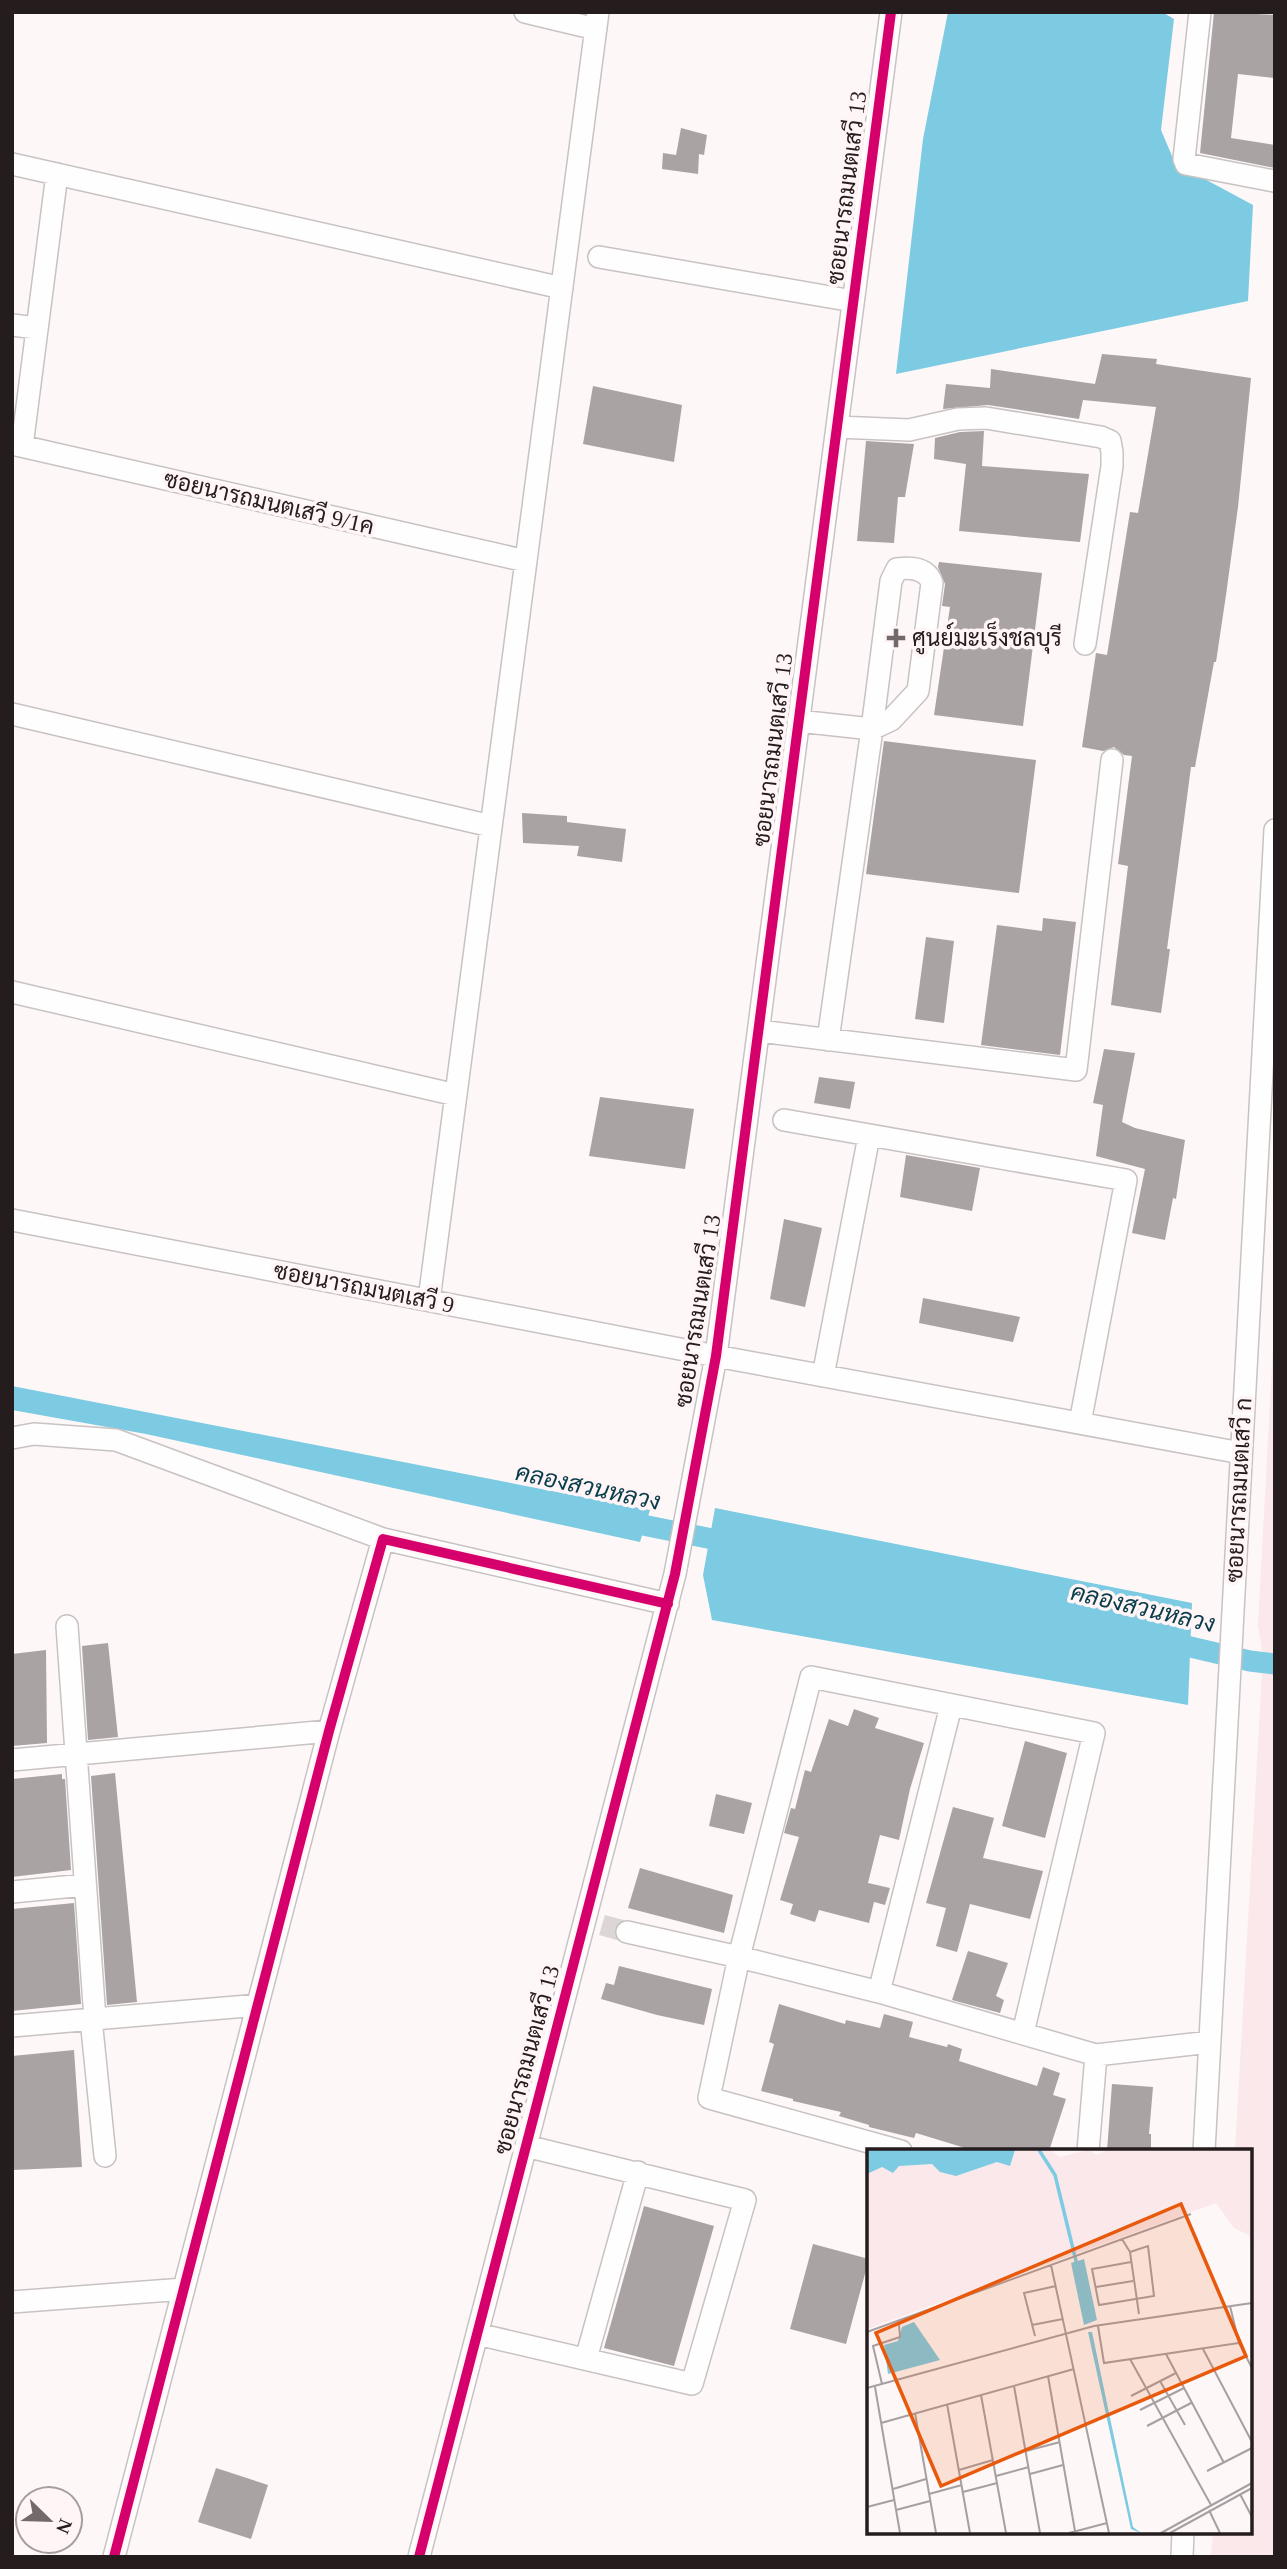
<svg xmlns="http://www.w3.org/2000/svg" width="1287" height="2569" viewBox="0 0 1287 2569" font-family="'Times New Roman',Sarabun,serif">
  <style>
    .green { fill: #fae8eb }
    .water { fill: #7dcbe2 }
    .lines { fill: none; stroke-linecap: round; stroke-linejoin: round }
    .canal { stroke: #7dcbe2; stroke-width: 21 }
    .building { fill: #a9a3a4 }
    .minor-tunnel { stroke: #ddd6d7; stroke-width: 21; stroke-dasharray: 21 10; stroke-linecap: butt }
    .minor-casing { stroke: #c9c2c3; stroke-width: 24 }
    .minor { stroke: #fffefe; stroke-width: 21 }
    .cycleway-casing { stroke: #fff5f6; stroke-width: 15 }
    .cycleway { stroke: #d6006c; stroke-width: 10 }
    .poi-dot { fill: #71696a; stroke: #fff5f6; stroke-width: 2.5 }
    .labels { text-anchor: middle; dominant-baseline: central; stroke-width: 7; stroke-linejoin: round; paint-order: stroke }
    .street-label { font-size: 23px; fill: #251c1e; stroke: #fff5f6 }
    .poi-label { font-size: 23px; fill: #251c1e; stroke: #fff5f6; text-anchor: start }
    .water-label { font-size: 24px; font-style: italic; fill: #083d4b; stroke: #fff5f6 }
    .inset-river { fill: none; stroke: #7dcbe2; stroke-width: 3.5 }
    .inset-road { fill: none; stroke: #a79fa1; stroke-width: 2 }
    .view { fill: #e8590c; fill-opacity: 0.15; stroke: #e8590c; stroke-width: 3.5 }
    .inset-edge { fill: none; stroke: #251c1e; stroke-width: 3.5 }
  </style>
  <rect width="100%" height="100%" fill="#fdf7f8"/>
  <path class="green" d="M1275,1308V2557H1211L1213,2532H1250V2151H1235L1263,1655L1258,1625Z"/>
  <path class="water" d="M948,12H1162L1174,19L1161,130L1175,163L1253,205L1248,301L896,374L923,139Z
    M12,1386L650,1510L640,1542L146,1434L12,1410Z
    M715,1508L1192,1603L1188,1705L712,1620L703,1575Z"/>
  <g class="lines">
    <path class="canal" d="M618,1520L737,1544
      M1165,1641L1250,1661L1275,1664"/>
  </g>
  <path class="building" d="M1214,12L1275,15V78L1238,74L1231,138L1275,145V168L1200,153Z
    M681,128L707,135L704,155L699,154L698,174L662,169L663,153L676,155Z
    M1102,354L1157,359L1156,364L1251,378L1238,507L1226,595L1216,662H1214L1195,767H1191L1167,949H1170L1161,1013L1111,1005L1128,866L1118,864L1132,756L1124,755L1114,747L1103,751L1082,747L1096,653L1107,655L1130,512L1138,513L1156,407L1083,400L1079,419L988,405L943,409L946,384L990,388L991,369L1095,384Z
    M593,386L682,405L674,462L583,444Z
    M984,431L982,466L1089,474L1080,542L959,531L966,464L934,459L935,438L960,432Z
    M866,441L914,444L905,497H898L894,543L857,541Z
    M939,562L1042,573L1023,726L934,715L950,607L942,606L945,584L938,567Z
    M884,741L1036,760L1019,893L866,874Z
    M522,813L567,816V822L626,829L622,862L577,856L579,846L523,843Z
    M1043,918L1076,922L1060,1055L981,1045L997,925L1042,931Z
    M926,937L954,941L944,1023L915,1019Z
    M1104,1049L1135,1053L1122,1122L1135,1128L1185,1140L1176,1199L1173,1198L1165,1240L1132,1233L1145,1169L1096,1156L1103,1105L1093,1103Z
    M819,1077L855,1082L850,1109L814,1103Z
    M600,1097L694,1109L685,1169L589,1156Z
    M906,1155L980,1168L972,1211L900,1197Z
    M784,1219L822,1228L805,1307L770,1299Z
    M923,1298L1020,1317L1013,1342L919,1323Z
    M108,1643L118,1737L88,1740L82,1646Z
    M46,1650L47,1743L12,1746V1654Z
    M854,1709L879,1718L875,1728L924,1743L910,1789L899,1840L880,1835L868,1883L890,1888L885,1905L874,1902L869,1923L819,1910L815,1922L790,1914L793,1904L780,1900L799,1837L784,1833L791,1808L795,1809L805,1770L811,1772L829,1719L848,1726Z
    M1025,1741L1067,1753L1045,1838L1002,1826Z
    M115,1773L137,2002L107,2005L91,1776Z
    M62,1774V1779H65L71,1870L12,1877V1779Z
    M716,1794L752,1803L744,1834L709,1826Z
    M953,1807L994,1818L983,1858L1043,1871L1030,1919L970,1904L957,1952L936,1946L946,1908L926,1903Z
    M640,1868L733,1895L724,1933L628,1908Z
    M74,1903L81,2004L12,2011V1909Z
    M968,1951L1008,1963L996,1996L1004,2000L1000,2013L952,2000Z
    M619,1966L712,1989L704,2025L657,2015L601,1999L606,1983L614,1985Z
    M779,2004L845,2024L846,2020L880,2028L884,2014L913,2022L909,2037L947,2047L948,2044L962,2049L959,2061L1037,2086L1043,2067L1060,2073L1053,2095L1066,2099L1049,2151H975L916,2133L914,2138L869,2127V2125L839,2116L841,2112L793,2101V2099L761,2091L774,2044L769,2042Z
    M74,2050L82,2167L12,2170V2056Z
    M1112,2084L1153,2087L1149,2134H1151V2151H1107Z
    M644,2206L714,2226L674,2366L604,2348Z
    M813,2244L869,2259L846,2344L790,2329Z
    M216,2468L268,2485L251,2539L198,2522Z"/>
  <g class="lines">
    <path class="minor-tunnel" d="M602,1925L627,1932"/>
    <defs>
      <path id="minor" d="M525,12L596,29
        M1200,12L1184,159L1186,164L1274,181
        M12,164L562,288
        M599,257L853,301
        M12,325L37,328
        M837,427L909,430L958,419L986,418L1101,437L1110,441L1112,452V466L1085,644
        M12,444L526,561
        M22,446L57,174
        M12,714L491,826
        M798,721L872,729L891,581L897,569C911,567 927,568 932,583L918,691L891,720L872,729L828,1040
        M12,992L456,1095
        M759,1031L1076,1070L1112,760
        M784,1120L1126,1180L1080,1423
        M12,1220L716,1356L1241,1453
        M429,1300L598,12
        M823,1376L869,1136
        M12,1438L34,1434L116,1440L383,1539L668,1604
        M67,1626L95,2019
        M12,1760L329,1731
        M12,1892L85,1885
        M627,1932L739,1957L879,1992L1096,2055L1210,2042
        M879,1992L951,1706
        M91,2019L105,2156
        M12,2026L258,2005
        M901,2151L709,2098L739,1957L811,1677L1094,1733L1023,2033
        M1088,2151L1096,2055
        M1204,2151L1275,830
        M12,2302L184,2289
        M477,2334L692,2384L745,2200L526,2146
        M586,2359L638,2172
        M114,2557L329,1731L383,1539
        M419,2557L675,1574L716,1356L891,12
        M1182,2557L1183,2532"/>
    </defs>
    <use href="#minor" class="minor-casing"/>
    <use href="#minor" class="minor"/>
    <defs>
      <path id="cycleway" d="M114,2557L329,1731L383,1539L668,1604
        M419,2557L675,1574L716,1356L891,12"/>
    </defs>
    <use href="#cycleway" class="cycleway-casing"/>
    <use href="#cycleway" class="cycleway"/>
  </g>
  <path class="poi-dot" d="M892.5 627.5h7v7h7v7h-7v7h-7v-7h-7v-7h7z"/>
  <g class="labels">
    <g class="street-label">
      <text transform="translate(847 188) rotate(-83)">ซอยนารถมนตเสวี 13</text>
      <text transform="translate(269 503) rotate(13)">ซอยนารถมนตเสวี 9/1ค</text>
      <text transform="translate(773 750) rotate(-83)">ซอยนารถมนตเสวี 13</text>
      <text transform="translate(364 1288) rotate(11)">ซอยนารถมนตเสวี 9</text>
      <text transform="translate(698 1311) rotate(-81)">ซอยนารถมนตเสวี 13</text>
      <text transform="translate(1239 1490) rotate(-87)">ซอยนารถมนตเสวี ก</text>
      <text transform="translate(527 2060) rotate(-75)">ซอยนารถมนตเสวี 13</text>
    </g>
    <g class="poi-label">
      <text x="912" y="638">ศูนย์มะเร็งชลบุรี</text>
    </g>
    <g class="water-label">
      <text transform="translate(588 1487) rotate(12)">คลองสวนหลวง</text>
      <text transform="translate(1143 1608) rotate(13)">คลองสวนหลวง</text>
    </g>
  </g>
  <g transform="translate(867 2149)">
    <rect width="385" height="385" fill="#fdf7f8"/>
    <path d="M148,1H183L193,8L221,1L230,6L239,1H385V104L382,86L367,79L349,54L0,180V25L15,17L65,15L89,27L130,13Z" fill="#fae8eb"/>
    <path d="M0,1H148L143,17L130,13L89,27L73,23L65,15L32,17L26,24L15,18L0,25ZM217,110L230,171L217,176L204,114ZM47,173L73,211L21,225L17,196L31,192L35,178ZM225,183L266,378L274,384L264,380L221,183Z" fill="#7dcbe2"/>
    <path class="inset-river" d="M172,1L188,26L210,116"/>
    <path class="inset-road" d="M255,90L263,103L272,165M263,103L281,97L287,147L232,156L225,120L264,113M184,116L242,384M229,138L266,132M165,176L196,170M231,177L237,214L372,194L363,157M0,183L324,65M168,187L157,144L189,137M372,194L385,219M336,200L385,293M299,205L357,314M263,210L344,356M181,227L208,382M293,232L318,276M15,235L6,197L33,188L32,176M147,237L173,384M8,238L33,384M0,239L227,177L385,154M114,246L139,384M264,247L309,224M80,255L103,384M273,261L317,239M48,264L69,384M14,274L207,220M280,277L324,254M159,302L193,293M92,321L126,311M340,322L385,299M163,325L196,316M129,327L162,318M26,340L59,330M96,343L130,334M62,345L95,336M373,345L385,368M0,358L27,351M29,361L63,352M342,361L353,384M202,384L240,374M294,384L385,334M303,384L385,339"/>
    <path class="view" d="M314,55L379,207L74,337L9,184Z"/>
    <rect width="385" height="385" class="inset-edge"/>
  </g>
  <rect width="1287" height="2569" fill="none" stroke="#251c1e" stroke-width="28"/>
  <g transform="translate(49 2520) rotate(113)"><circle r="33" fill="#fff5f6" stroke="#a89ea0" stroke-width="2"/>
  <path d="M0-5L12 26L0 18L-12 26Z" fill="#71696a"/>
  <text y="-10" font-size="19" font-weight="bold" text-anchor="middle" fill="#251c1e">N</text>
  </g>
</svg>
